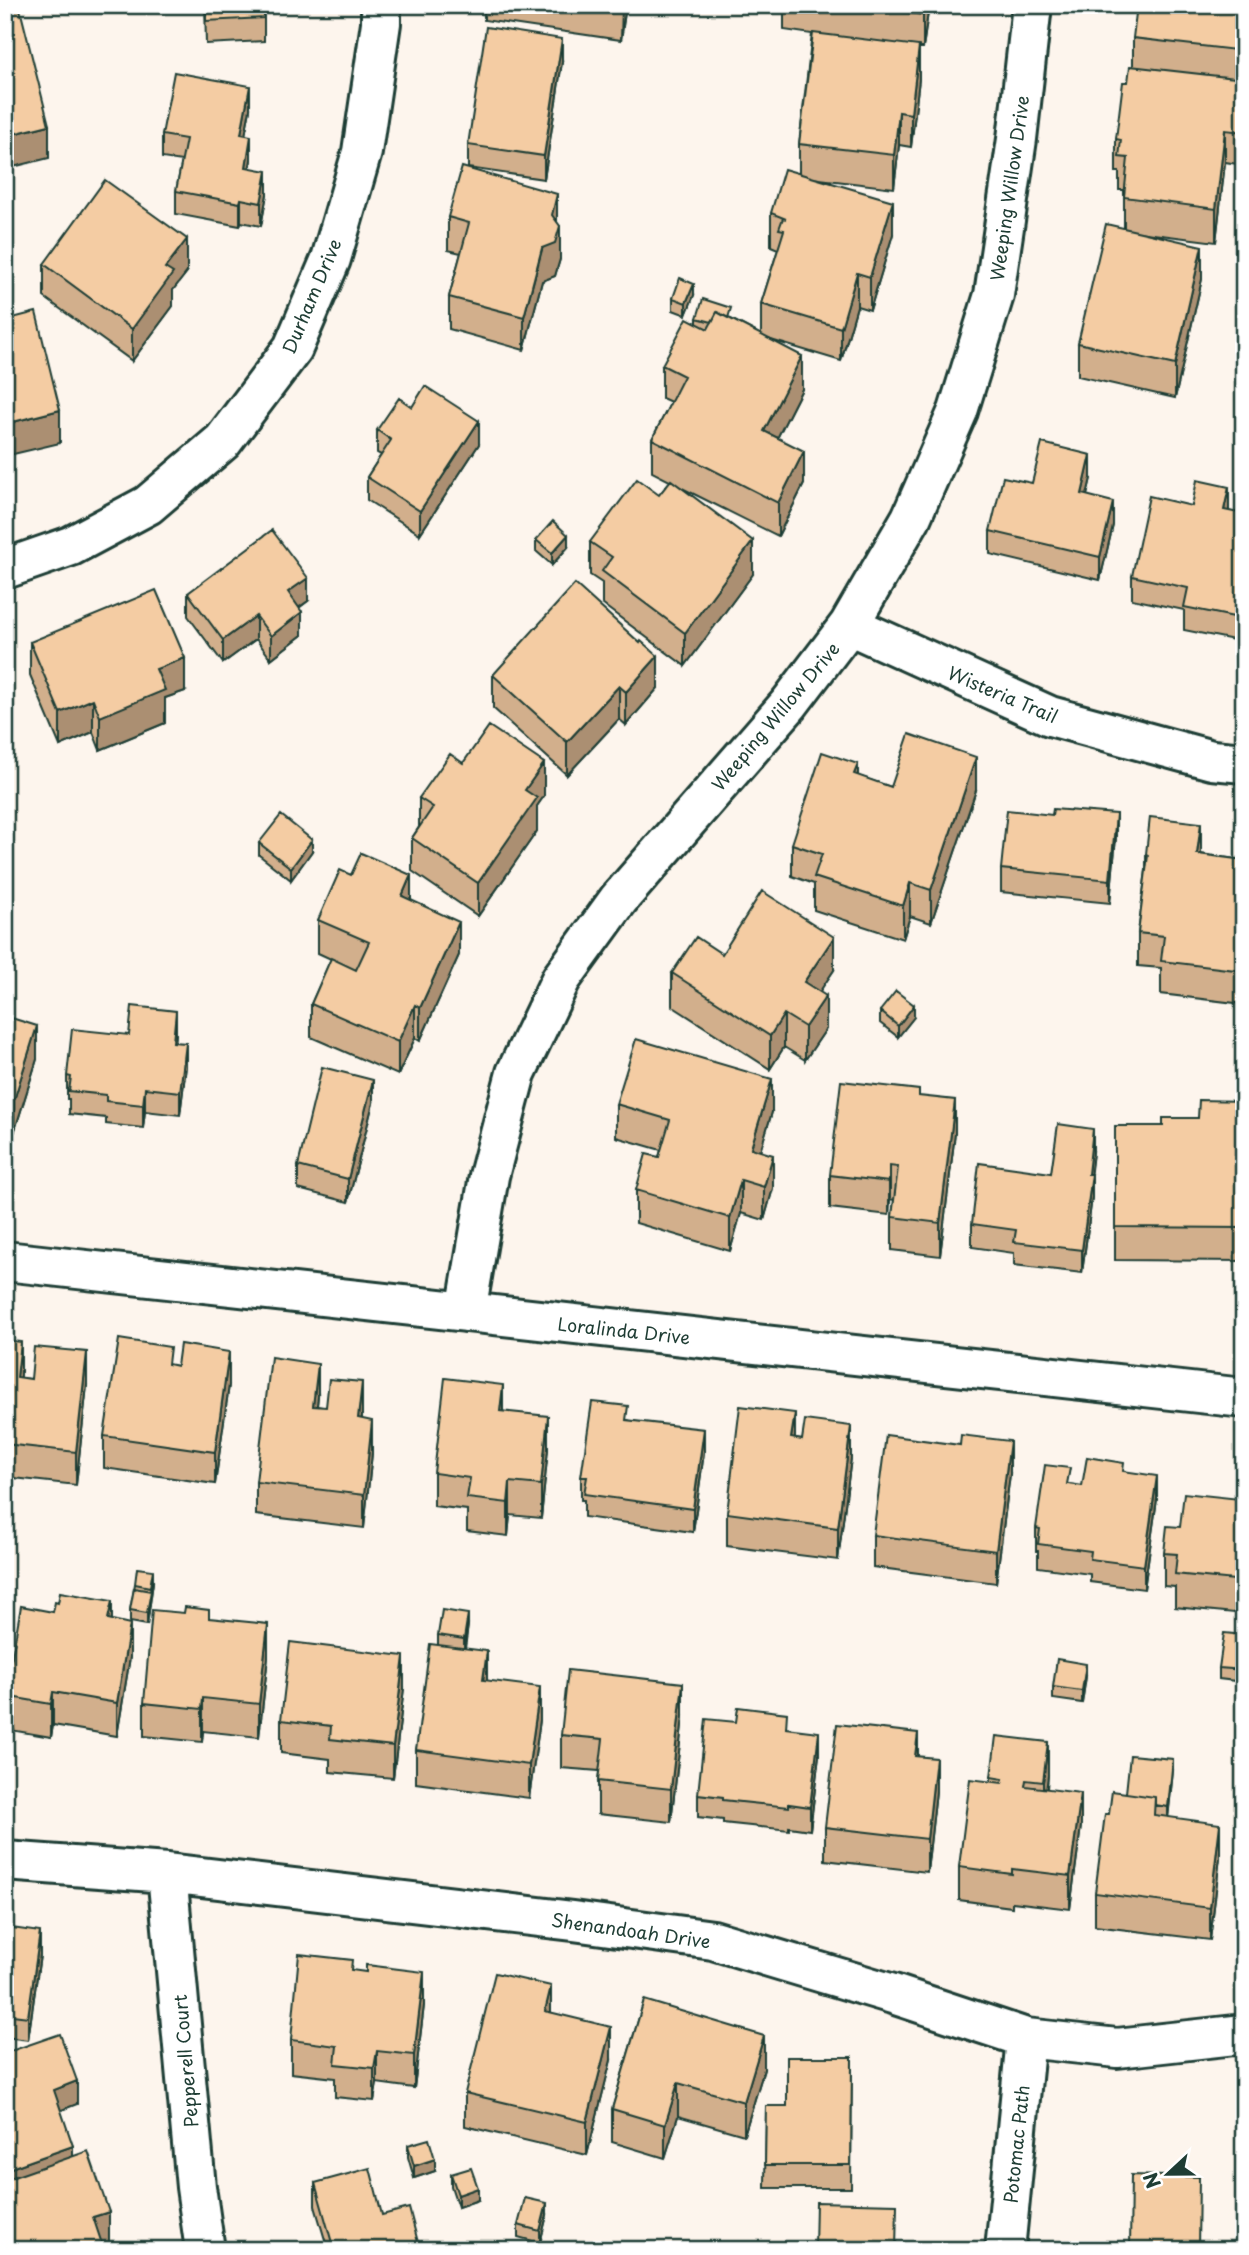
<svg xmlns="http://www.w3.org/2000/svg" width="1249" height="2255" viewBox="0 0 1249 2255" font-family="'Playpen Sans',sans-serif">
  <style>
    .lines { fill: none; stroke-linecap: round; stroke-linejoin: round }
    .minor-casing { stroke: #1f3d34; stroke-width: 44 }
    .minor { stroke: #fff; stroke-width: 38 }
    .wall { fill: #d2af8c; stroke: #1f3d34; stroke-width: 2 }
    .shaded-wall { fill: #ab8f72; stroke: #1f3d34; stroke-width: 2 }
    .building { fill: #f4cca3; stroke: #1f3d34; stroke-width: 2 }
    .labels { text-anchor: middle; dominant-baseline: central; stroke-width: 5; stroke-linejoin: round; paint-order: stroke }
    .street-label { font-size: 18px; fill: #1f3d34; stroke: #fff }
  </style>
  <rect width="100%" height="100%" fill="#fdf5ed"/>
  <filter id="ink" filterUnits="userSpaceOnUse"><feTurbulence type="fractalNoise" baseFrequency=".0143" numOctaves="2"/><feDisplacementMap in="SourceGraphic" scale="14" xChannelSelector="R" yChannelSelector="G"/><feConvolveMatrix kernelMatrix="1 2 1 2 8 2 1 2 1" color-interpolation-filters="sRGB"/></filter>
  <g filter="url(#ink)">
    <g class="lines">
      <defs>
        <path id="minor" d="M5,569L71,546L148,505L223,441L293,348L331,259L362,152L381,23V5
          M849,625L1050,716L1212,760L1244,763
          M5,1261L1244,1398
          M466,1312L489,1176L516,1073L561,979L619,899L789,704L849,625L911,518L958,411L994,295L1017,139L1032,5
          M5,1861L167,1873L573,1921L713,1940L893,1994L1026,2038L1117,2048L1244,2034
          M167,1873L196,2187L205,2250
          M1005,2250L1026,2038"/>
      </defs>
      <use href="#minor" class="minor-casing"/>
      <use href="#minor" class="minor"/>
    </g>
    <path class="wall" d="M205,5H264V41L206,44Z
      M484,5H626L621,40L484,20Z
      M784,5H929L923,48H919V79L911,147L899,145L894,188L819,179L893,234L870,310L857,306L841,361L771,340L802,389L777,438L804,484L778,536L678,486L753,574L685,666L602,604V583L590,575V542L659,495L670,481L652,472V439L671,402L662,398V365L697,324V318L731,319L761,335V304L778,249L771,246V213L799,173V144L812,34L784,30Z
      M1244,5V165L1225,162L1216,242L1145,233L1202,279L1175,398L1078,376V343L1124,228V190H1119V172H1116V139L1128,82L1133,66V38Z
      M562,62L544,179L468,168V145Z
      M250,109L245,135L251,159L250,168L267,194L261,226L241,222L240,226L176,214V191L182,161L162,158V135Z
      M448,217L557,223L560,259L555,276L542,281L524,350L449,329V297L461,253L448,250Z
      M44,264L187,272L173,290V306L132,361L44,297Z
      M694,295L686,315L673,310V298Z
      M412,407L479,444L420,534L367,500V477L381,455L377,453V430Z
      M1091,478L1087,495L1113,525L1100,580L990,554V531L1032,483Z
      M1244,501V642L1184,630V610L1132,599V576L1192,506L1239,513Z
      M536,540L568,547L552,565L536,551Z
      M188,593L308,601L299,608L302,635L271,659L256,639L223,663L188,616Z
      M30,642L185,691L165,698V723L100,750L93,732L60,746L30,675Z
      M640,643L658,688L626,725L619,719L567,775L493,708V675Z
      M463,763L544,796L537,806V831L478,916L412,871V838L419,827V798Z
      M858,776L891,787L976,790L931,923L910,916L903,939L814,910V884L792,876V844Z
      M1052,815L1116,837L1110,903L1001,892V869Z
      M259,843L312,851L291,880L259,855Z
      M1146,854H1201L1244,860V1004L1161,994V968L1138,966V933L1146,870Z
      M351,875L411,900L459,955L420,1041L415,1038L398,1075L311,1037V1004L331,959L318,953V920Z
      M722,954L834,970L819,992L826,1029L805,1060L784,1047L770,1069L672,1006V973Z
      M880,1011L914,1017L898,1037L880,1023Z
      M5,1016L37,1059L14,1133L5,1131Z
      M176,1034L175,1042L186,1066L180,1115L145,1111L143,1128L106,1124V1118L69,1114V1099H67V1076L129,1035Z
      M1244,1054V1084L1238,1083V1071Z
      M919,1096L955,1133L940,1256L892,1250V1217L894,1200L890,1199L889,1215L830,1208V1175Z
      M1244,1101V1261L1115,1260V1126H1163L1198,1118Z
      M373,1103L348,1202L298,1189V1166Z
      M616,1104L772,1112L760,1151L773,1188L764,1220L741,1213L730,1251L636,1223V1190L659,1157L661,1150L616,1137Z
      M1093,1152L1090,1174L1092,1197L1082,1273L1014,1265V1253L972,1247V1224L1051,1173Z
      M5,1340L21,1378L87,1385L76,1485L5,1477Z
      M170,1365L177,1366L229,1385L215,1484L104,1468V1436Z
      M318,1396L317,1406L362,1415V1419L372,1453L364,1528L256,1515V1482Z
      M503,1411L548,1449L541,1518L510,1515L508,1536L467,1531V1510L434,1506V1473Z
      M628,1420L704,1452L693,1532L584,1517V1500H581V1477Z
      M795,1439L802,1440L851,1458L838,1560L727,1546V1513Z
      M1244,1469V1614L1175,1607V1587L1164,1586V1553L1180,1527L1239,1499Z
      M1124,1471L1157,1499L1144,1589L1090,1582V1574L1038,1567V1551H1036V1528L1070,1484L1082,1486Z
      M1010,1474L996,1583L873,1567V1535Z
      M153,1582L147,1625L130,1622V1610L135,1584Z
      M53,1612L112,1620L130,1657L117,1736L53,1725L51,1737L5,1729V1695Z
      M209,1618L268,1657L259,1737L203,1731L202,1742L144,1736V1703Z
      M468,1625L465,1649L487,1680L540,1720L529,1798L416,1783V1750L438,1645V1635Z
      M1244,1635V1682L1219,1679V1668Z
      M1086,1676L1082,1703L1053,1699V1687Z
      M404,1688L393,1778L330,1772V1759L281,1753V1720Z
      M683,1716L671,1822L598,1814V1781L599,1771L561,1768V1735Z
      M787,1729L819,1755L810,1830L789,1827V1830L723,1823V1820L698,1817V1794Z
      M918,1756L936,1791L927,1872L825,1860V1827Z
      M1173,1771L1168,1817L1220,1857L1210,1940L1095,1926V1893L1126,1793Z
      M1048,1775L1047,1789L1081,1826L1070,1909L1012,1902V1907L959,1900V1867L991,1782V1777Z
      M5,1927L40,1955L28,2040L5,2037Z
      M352,1970L424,2005L414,2088L377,2083L374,2101L335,2097V2078L291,2073V2040Z
      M644,2000L764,2069L744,2135L678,2116L665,2158L612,2142V2109Z
      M852,2057L851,2188H765L766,2106H787Z
      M611,2060L587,2155L465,2126V2093Z
      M408,2145L435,2171L414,2178L408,2157Z
      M451,2174L478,2200L458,2207L451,2186Z
      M315,2183L382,2215L420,2250H328L315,2206Z
      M547,2215L540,2243L518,2237V2225Z"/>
    <path class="shaded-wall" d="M622,5H626L621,40Z
      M925,5H929L923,48V15Z
      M562,39V62L544,179V156Z
      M919,46V79L911,147V114Z
      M250,86V109L241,157V134Z
      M899,112V145L894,188V155Z
      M49,125V158L5,169V136Z
      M1225,130V162L1216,242V209Z
      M251,136V159L246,190V167Z
      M267,171V194L261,226V203Z
      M557,194V226H560V259L555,276L542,281L524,350V317Z
      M241,199V222L240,226V203Z
      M893,201V234L870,310V277Z
      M187,239V272L173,290V306L132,361V329L165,268Z
      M1202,246V279L1175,398V365Z
      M857,273V306L841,361V328Z
      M694,284V295L686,315V303Z
      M802,356V389L764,464V431Z
      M60,410V443L5,456V424Z
      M479,421V444L420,534V511Z
      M804,451V484L778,536V503Z
      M1091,455V478L1082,517V494Z
      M1229,487V510L1224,533V510Z
      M1113,502V525L1100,580V557Z
      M568,535V547L552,565V553Z
      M753,541V574L685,666V633Z
      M308,578V601L288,615V592Z
      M302,612V635L271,659V636Z
      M256,616V639L223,663V640Z
      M658,656V688L626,725V692Z
      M185,658V691L165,698V723L100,750V717L156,669Z
      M619,686V719L567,775V742Z
      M93,699V732L60,746V713Z
      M976,757V790L931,923V890Z
      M544,763V796L537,806V831L478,916V883L525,790Z
      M858,764V796L854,774Z
      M1116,814V837L1110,903V880Z
      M1201,823V856L1197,854Z
      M312,840V851L291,880V868Z
      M411,875V908L402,896Z
      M910,883V916L903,939V906Z
      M459,922V955L420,1041V1008Z
      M834,937V970L804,1015V982Z
      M826,996V1029L805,1060V1027Z
      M415,1005V1038L398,1075V1042Z
      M914,1005V1017L898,1037V1026Z
      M176,1011V1034L173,1065V1042Z
      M784,1014V1047L770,1069V1036Z
      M37,1026V1059L14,1133V1100Z
      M186,1043V1066L180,1115V1092Z
      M772,1079V1112L751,1181V1148Z
      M373,1080V1103L348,1202V1179Z
      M145,1088V1111L143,1128V1105Z
      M955,1100V1133L940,1256V1223Z
      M1093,1129V1152L1088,1197V1174Z
      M773,1155V1188L764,1220V1187Z
      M890,1166V1199L889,1215V1182Z
      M1092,1174V1197L1082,1273V1250Z
      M741,1180V1213L730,1251V1218Z
      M21,1342V1375L17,1410V1377Z
      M87,1352V1385L76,1485V1452Z
      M229,1352V1385L215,1484V1452Z
      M318,1364V1396L313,1438V1406Z
      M362,1382V1415L358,1451V1418Z
      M503,1385V1418L500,1411Z
      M795,1413V1446L791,1438Z
      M548,1416V1449L541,1518V1485Z
      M372,1421V1453L364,1528V1495Z
      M851,1426V1458L838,1560V1528Z
      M704,1429V1452L693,1532V1509Z
      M1010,1441V1474L996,1583V1551Z
      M1157,1476V1499L1144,1589V1566Z
      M510,1482V1515L508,1536V1503Z
      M153,1570V1582L147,1625V1613Z
      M112,1601V1634L108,1619Z
      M468,1614V1625L464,1651V1639Z
      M130,1624V1657L117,1736V1703Z
      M268,1624V1657L259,1737V1704Z
      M487,1651V1684L483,1680Z
      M404,1656V1688L393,1778V1746Z
      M1086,1664V1676L1082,1703V1691Z
      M683,1683V1716L671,1822V1789Z
      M540,1687V1720L529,1798V1765Z
      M53,1692V1725L51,1737V1704Z
      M203,1698V1731L202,1742V1709Z
      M819,1732V1755L810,1830V1807Z
      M918,1733V1766L915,1756Z
      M1048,1742V1775L1043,1815V1782Z
      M936,1758V1791L927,1872V1839Z
      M1173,1759V1771L1168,1819V1807Z
      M1081,1793V1826L1070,1909V1876Z
      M1220,1824V1857L1210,1940V1908Z
      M40,1932V1955L28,2040V2017Z
      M424,1972V2005L414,2088V2055Z
      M551,1986V2019L545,2011Z
      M611,2027V2060L587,2155V2122Z
      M764,2036V2069L744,2135V2102Z
      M377,2051V2083L374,2101V2068Z
      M77,2081V2104L54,2113V2090Z
      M678,2083V2116L665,2158V2125Z
      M73,2146V2169L5,2193V2170Z
      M435,2159V2171L414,2178V2166Z
      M478,2188V2200L458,2207V2195Z
      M547,2203V2215L540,2243V2231Z
      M109,2212V2245L94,2250L93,2217Z"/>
    <path class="building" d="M5,5H19L49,125L5,136Z
      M206,5H264V18L206,21Z
      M606,5H622L621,7Z
      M845,5H925L923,15Z
      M1137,5H1244V51L1133,38Z
      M486,27L562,39L544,156L468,145Z
      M813,33L919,46L911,114L899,112L894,155L799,144Z
      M1130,66L1244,79V132L1225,130L1216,209L1124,197L1128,158L1119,157L1121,140L1116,139L1123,82H1128Z
      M174,72L250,86L241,134L251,136L246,167L267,171L261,203L241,199L240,203L176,191L186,139L162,135Z
      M462,167L557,194L552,215L560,226L555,243L542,248L524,317L449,297L469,223L448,217Z
      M784,169L893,201L870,277L857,273L841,328L761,304L784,230L779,229L783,218L786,219L771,213Z
      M105,180L187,239L165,268L173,273L132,329L44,264Z
      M1106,224L1202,246L1175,365L1078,343Z
      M680,278L694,284L686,303L673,298Z
      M703,299L731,308L728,318L717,312L712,322L697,318Z
      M36,312L60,410L5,424V320Z
      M717,312L802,356L764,431L804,451L778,503L652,439L684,376L662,365L687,318L708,329Z
      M425,386L479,421L420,511L367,477L391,440L377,430L399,398L412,407Z
      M1042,443L1091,455L1082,494L1113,502L1100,557L990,531L1003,477L1032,483Z
      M637,479L659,495L671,480L753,541L685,633L602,571L612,557L590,542Z
      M1197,480L1229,487L1224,510L1239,513L1241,500L1244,501V619L1184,607L1188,588L1132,576L1149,496L1192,506Z
      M553,521L568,535L552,553L536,540Z
      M272,530L308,578L288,592L302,612L271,636L256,616L223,640L188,593Z
      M575,584L640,643L641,641L658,656L626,692L619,686L567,742L493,675Z
      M156,590L185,658L156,669L165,690L100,717L93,699L60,713L30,642Z
      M489,726L544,763L525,790L537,798L478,883L412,838L433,807L419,798L450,754L463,763Z
      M909,734L976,757L931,890L910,883L903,906L814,877L822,854L792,844L822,752L858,764L854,774L891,787Z
      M1053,809L1116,814L1110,880L1001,869L1007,810L1052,815Z
      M281,815L312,840L291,868L259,843Z
      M1150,817L1201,823L1197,854L1244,860V971L1161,961L1164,936L1138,933L1148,855L1146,854Z
      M361,853L411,875L402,896L459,922L420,1008L415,1005L398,1042L311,1004L331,958L356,970L369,942L318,920L340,870L351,875Z
      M762,891L834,937L804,982L826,996L805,1027L784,1014L770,1036L672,973L696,937L722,954Z
      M896,991L914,1005L898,1026L880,1011Z
      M132,1006L176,1011L173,1042L186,1043L180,1092L145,1088L143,1105L106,1101V1095L69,1091L71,1077L67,1076L72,1029L129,1035Z
      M5,1016L37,1026L14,1100L5,1098Z
      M636,1039L772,1079L751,1148L773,1155L764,1187L741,1180L730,1218L636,1190L646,1154L659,1157L670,1120L616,1104Z
      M1239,1054H1244V1072L1238,1071Z
      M322,1067L373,1080L348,1179L298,1166Z
      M841,1081L919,1090V1096L955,1100L940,1223L892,1217L898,1167L890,1166L889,1182L830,1175Z
      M1199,1100L1244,1101V1228L1115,1227V1126H1163V1118H1198Z
      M1058,1124L1093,1129L1088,1174H1092L1082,1250L1014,1242L1016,1230L972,1224L979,1163L1051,1173Z
      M119,1339L170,1347L168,1364L177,1366L180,1344L229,1352L215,1452L104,1436Z
      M5,1340L21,1342L17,1377L31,1379L34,1347L87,1352L76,1452L5,1444Z
      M271,1357L318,1364L313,1406L326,1407L329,1379L362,1382L358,1418L372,1421L364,1495L256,1482Z
      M445,1378L503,1385L500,1411L548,1416L541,1485L510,1482L508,1503L467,1498L470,1478L434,1473Z
      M592,1402L628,1406L626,1420L704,1429L693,1509L584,1494L587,1477H581Z
      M740,1406L795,1413L791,1438L802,1440L805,1420L851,1426L838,1528L727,1513Z
      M886,1435L960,1445L961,1435L1010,1441L996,1551L873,1535Z
      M1087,1457L1124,1463L1123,1471L1157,1476L1144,1566L1090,1559L1091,1551L1038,1544L1040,1529L1036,1528L1045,1465L1070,1468L1067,1484L1082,1486Z
      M1242,1469H1244V1581L1175,1574L1177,1554L1164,1553L1167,1526L1180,1527L1184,1493L1239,1499Z
      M137,1568L153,1570L150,1587L135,1584Z
      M134,1588L151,1591L147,1613L130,1610Z
      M60,1592L112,1601L108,1619L130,1624L117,1703L53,1692L51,1704L5,1696L21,1606L53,1612L55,1602L58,1603Z
      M185,1607L209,1610V1618L268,1624L259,1704L203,1698L202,1709L144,1703L152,1610L184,1613Z
      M442,1610L468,1614L464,1639L438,1635Z
      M1224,1633L1244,1635V1670L1219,1668Z
      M290,1642L404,1656L393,1746L330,1739L331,1726L281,1720Z
      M430,1644L487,1651L483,1680L540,1687L529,1765L416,1750Z
      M1057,1659L1086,1664L1082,1691L1053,1687Z
      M568,1670L683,1683L671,1789L598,1781L603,1739L561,1735Z
      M738,1707L787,1713L786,1728L819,1732L810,1807L789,1804V1807L723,1800V1797L698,1794L706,1719L736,1722Z
      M837,1724L918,1733L915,1756L936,1758L927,1839L825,1827Z
      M996,1736L1048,1742L1043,1782L1026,1780L1025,1786L1081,1793L1070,1876L1012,1869V1874L959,1867L970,1779L1002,1783L1003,1779L991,1777Z
      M1130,1755L1173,1759L1168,1807L1155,1805V1797L1126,1793Z
      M1112,1791L1155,1797L1154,1815L1220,1824L1210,1908L1095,1893L1105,1814H1109Z
      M5,1927L40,1932L28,2017L5,2014Z
      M299,1954L352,1960L351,1970L366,1972V1965L424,1972L414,2055L377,2051L374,2068L335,2064L337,2046L291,2040Z
      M495,1973L551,1986L545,2011L611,2027L587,2122L465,2093Z
      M644,2000L764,2036L744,2102L678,2083L665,2125L612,2109Z
      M60,2034L77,2081L54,2090L73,2146L5,2170V2053Z
      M787,2057H852L851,2165H765L766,2106H787Z
      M429,2139L435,2159L414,2166L408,2145Z
      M88,2151L109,2212L93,2217L104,2250H5V2180Z
      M370,2168L382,2215L409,2208L420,2250H334L315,2183Z
      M471,2168L478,2188L458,2195L451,2174Z
      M1131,2175L1199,2177L1198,2250H1130Z
      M525,2198L547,2203L540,2231L518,2225Z
      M816,2202L897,2204L896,2250H815Z"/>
  </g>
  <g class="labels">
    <g class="street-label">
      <text transform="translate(1009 188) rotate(-82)">Weeping Willow Drive</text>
      <text transform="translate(311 296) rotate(-67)">Durham Drive</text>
      <text transform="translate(1003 694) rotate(23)">Wisteria Trail</text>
      <text transform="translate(775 716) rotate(-50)">Weeping Willow Drive</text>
      <text transform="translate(624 1330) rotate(6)">Loralinda Drive</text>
      <text transform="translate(631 1930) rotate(8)">Shenandoah Drive</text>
      <text transform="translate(185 2061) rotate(-95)">Pepperell Court</text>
      <text transform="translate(1016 2144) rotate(-84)">Potomac Path</text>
    </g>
  </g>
  <rect width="1249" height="2255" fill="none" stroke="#fff" stroke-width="28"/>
  <rect x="14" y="14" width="1221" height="2227" fill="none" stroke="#1f3d34" stroke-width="2.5" filter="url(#ink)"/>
  <g transform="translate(1168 2174) rotate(248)" stroke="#ffffff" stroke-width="5" paint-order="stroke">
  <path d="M0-5L12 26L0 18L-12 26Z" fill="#1f3d34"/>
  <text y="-10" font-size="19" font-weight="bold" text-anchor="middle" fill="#1f3d34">N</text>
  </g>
</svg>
